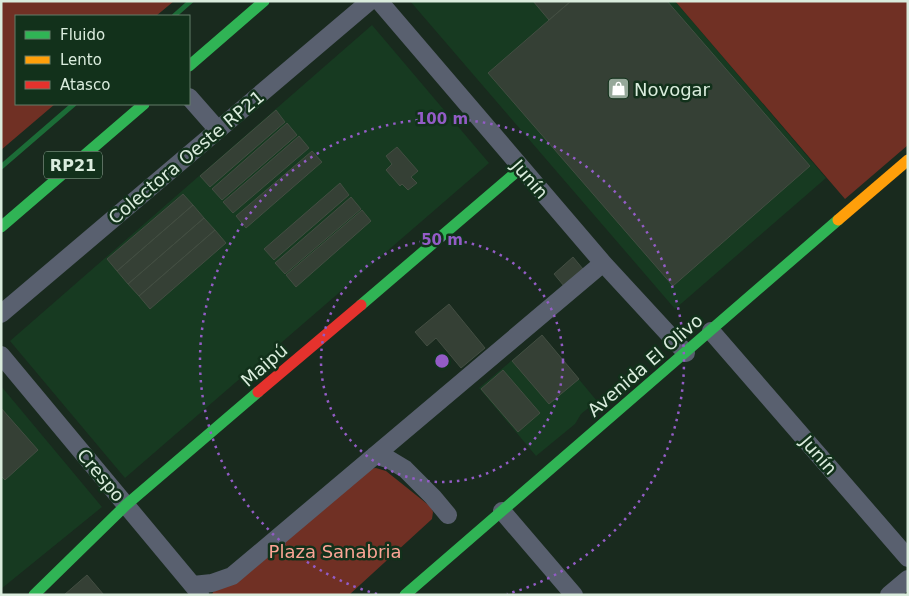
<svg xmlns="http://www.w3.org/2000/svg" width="909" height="596" viewBox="0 0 909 596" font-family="'DejaVu Sans',sans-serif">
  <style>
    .built { fill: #173a21 }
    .green { fill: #703024 }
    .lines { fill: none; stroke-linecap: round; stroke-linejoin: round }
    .stream { stroke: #1c6c37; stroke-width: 5 }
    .building { fill: #354035; stroke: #434e42 }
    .street { stroke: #59606f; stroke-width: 18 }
    .fast { stroke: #30b455; stroke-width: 11 }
    .slow { stroke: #ff9f0a; stroke-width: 11 }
    .jam { stroke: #e5322d; stroke-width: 11 }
    .ring { fill: none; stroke: #935cc6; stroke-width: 2.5; stroke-dasharray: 2.5 5 }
    .labels { text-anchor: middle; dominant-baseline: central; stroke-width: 5; stroke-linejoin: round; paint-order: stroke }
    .shield { fill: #12311b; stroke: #9eb4a3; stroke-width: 1 }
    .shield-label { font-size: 16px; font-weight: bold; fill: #daecdd }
    .poi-label { font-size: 18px; fill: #daecdd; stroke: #12311b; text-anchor: start }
    .street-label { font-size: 18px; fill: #daecdd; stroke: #12311b }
    .park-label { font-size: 18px; fill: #fca595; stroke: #12311b }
    .centre { fill: #935cc6; stroke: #12311b; stroke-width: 2.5 }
    .ring-label { font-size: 15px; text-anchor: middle; font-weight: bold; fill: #935cc6; stroke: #12311b; stroke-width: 5; stroke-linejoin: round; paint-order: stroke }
  </style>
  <rect width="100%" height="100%" fill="#192a1e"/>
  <path class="built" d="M410,1H675L826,178L675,309Z
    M372,25L489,163L125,478L10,341Z
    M542,335L597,401L581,414L575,424L536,456L479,388Z
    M1,386L102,507L1,589Z"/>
  <path class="green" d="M1,1H174L156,16H16V104H55L1,150Z
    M675,1H908V145L845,199Z
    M376,468L386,471L431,507L433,512L432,519L349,595H212L213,592L220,588L368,469Z"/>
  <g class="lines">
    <path class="stream" d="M174,16L191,1
      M1,167L74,104"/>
  </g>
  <path class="building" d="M533,1H571L549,20Z
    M571,1H667L810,166L673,286L488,73Z
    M276,110L285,122L210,187L200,176Z
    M287,123L297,135L222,200L212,189Z
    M299,136L309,148L233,213L223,202Z
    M397,147L418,171L411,177L417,183L408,190L402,184L400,186L386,170L392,164L386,156Z
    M312,151L322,162L246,228L236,216Z
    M340,183L349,195L274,260L264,249Z
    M183,194L193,205L117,271L107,259Z
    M351,197L361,209L285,274L275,263Z
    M193,205L204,218L128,284L117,271Z
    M362,210L371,221L296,287L286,275Z
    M204,218L215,230L139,296L128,284Z
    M215,230L226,243L150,309L139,296Z
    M573,257L583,269L564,286L554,274Z
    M449,304L485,348L461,368L436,338L427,346L415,332Z
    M542,335L579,379L549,404L512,361Z
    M503,370L540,413L518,432L481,389Z
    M1,408L38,450L5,480L1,476Z
    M87,575L104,595H64Z"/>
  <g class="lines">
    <path class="street" d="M379,1L603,263L686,353
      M189,97L218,130
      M1,314L370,1
      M711,331L908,558
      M1,355L200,594
      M375,455L390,460L405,469L433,497L448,515
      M502,511L574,595
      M193,585L212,583L232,576L603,263
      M889,595L908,579"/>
    <path class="fast" d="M189,66L264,1
      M1,227L144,104
      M361,305L521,168
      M34,595L126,505L258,392
      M405,595L838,220"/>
    <path class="slow" d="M838,220L908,160"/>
    <path class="jam" d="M258,392L361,305"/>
  </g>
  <g class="ring">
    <circle cx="442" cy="361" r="121"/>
    <path d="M377 594A242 242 0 1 1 507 594"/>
  </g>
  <defs>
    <symbol id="shop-square" viewBox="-11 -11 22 22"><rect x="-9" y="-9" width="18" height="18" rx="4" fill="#96a89a" stroke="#12311b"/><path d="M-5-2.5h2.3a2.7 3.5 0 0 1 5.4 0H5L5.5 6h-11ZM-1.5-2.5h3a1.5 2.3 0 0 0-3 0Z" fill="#fff"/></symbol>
  </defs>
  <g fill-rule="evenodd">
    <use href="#shop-square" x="606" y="76" width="25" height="25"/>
  </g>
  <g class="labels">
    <rect class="shield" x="44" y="151.5" width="58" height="27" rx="4"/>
    <g class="shield-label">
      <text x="73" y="165">RP21</text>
    </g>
    <g class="poi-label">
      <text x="634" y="89">Novogar</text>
    </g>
    <g class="street-label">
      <text transform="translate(186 157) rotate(-40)">Colectora Oeste RP21</text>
      <text transform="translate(530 179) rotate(49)">Junín</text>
      <text transform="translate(264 365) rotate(-41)">Maipú</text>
      <text transform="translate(645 365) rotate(-41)">Avenida El Olivo</text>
      <text transform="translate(819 455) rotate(49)">Junín</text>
      <text transform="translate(101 475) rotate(50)">Crespo</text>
    </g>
    <g class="park-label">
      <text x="335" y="551">Plaza Sanabria</text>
    </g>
  </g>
  <circle cx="442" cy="361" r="8" class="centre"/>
  <g class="ring-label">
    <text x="442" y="124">100 m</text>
    <text x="442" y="245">50 m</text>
  </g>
  <rect width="909" height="596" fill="none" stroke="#daecdd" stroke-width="5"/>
  <rect x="15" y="15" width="175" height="90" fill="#12311b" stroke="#627c69"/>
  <rect x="25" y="31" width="25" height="8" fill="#30b455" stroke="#627c69"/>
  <text x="60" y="40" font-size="15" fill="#daecdd">Fluido</text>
  <rect x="25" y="56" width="25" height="8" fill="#ff9f0a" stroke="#627c69"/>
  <text x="60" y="65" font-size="15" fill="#daecdd">Lento</text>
  <rect x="25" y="81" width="25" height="8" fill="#e5322d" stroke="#627c69"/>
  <text x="60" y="90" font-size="15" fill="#daecdd">Atasco</text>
</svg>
